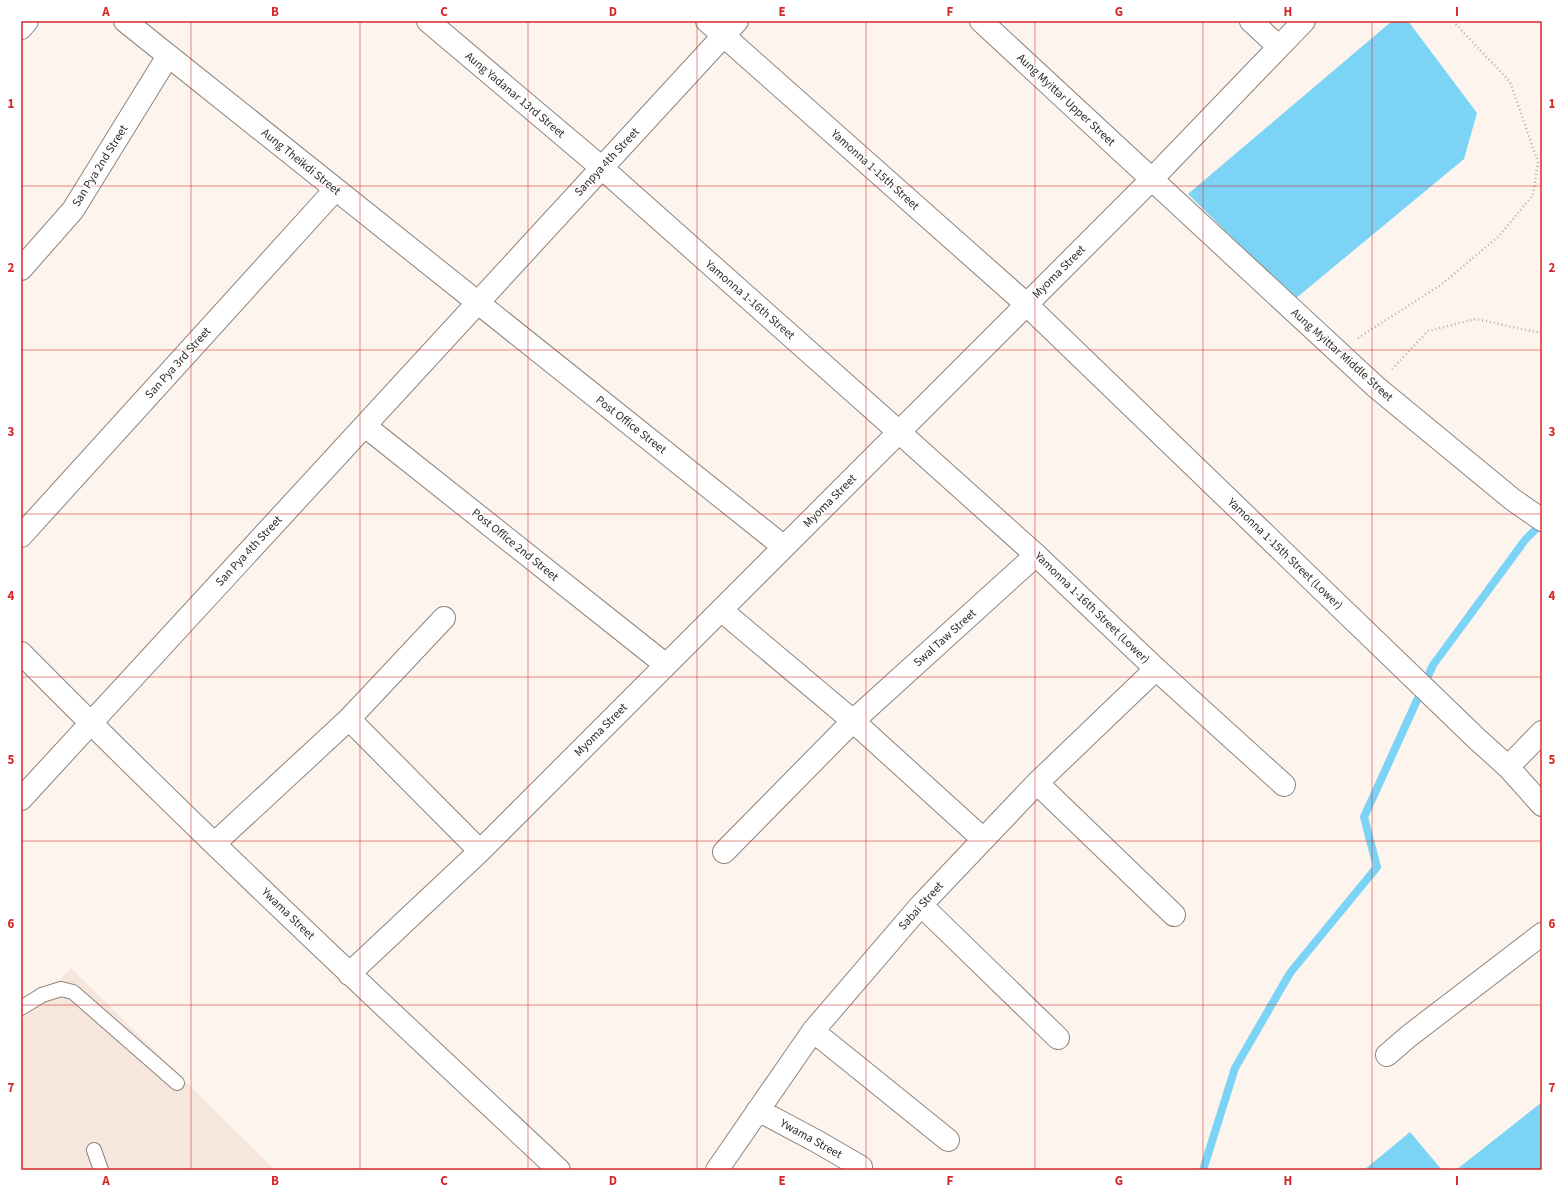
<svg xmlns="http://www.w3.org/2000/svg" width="1563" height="1191" viewBox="0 0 1563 1191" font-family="'Source Sans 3',sans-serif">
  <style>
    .built { fill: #f6e6db }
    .water { fill: #7bd4f6 }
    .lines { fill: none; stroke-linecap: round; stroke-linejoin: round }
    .stream { stroke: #7bd4f6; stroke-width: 8 }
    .lane-casing { stroke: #8c847e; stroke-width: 16 }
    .street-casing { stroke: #8c847e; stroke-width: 24 }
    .path { stroke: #b7afab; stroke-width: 2.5; stroke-dasharray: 1 3; stroke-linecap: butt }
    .lane { stroke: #fff; stroke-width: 14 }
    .street { stroke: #fff; stroke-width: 22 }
    .grid { fill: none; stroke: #d62828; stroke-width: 1; stroke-opacity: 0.55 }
    .labels { text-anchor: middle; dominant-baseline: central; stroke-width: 3; stroke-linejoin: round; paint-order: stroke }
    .street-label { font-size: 12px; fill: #302c2a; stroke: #fff }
    .neatline { fill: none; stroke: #d62828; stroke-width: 1.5 }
    .grid-label { font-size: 13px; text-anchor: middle; font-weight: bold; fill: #d62828 }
  </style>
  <rect width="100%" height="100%" fill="#fef4ee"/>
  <path class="built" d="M71,968L275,1170H21V1021Z"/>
  <path class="water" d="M1392,21H1408L1477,113L1464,159L1295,299L1188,194Z
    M1542,1102V1170H1456Z
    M1410,1132L1442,1170H1364Z"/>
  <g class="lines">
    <path class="stream" d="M1203,1170L1235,1068L1290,973L1377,867L1364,817L1433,665L1525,540L1542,523"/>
    <defs>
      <path id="lane" d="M21,1008L42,995L61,989L73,992L177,1083
        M94,1150L101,1170"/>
      <path id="street" d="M125,21L784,547
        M428,21L602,168L899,432L1036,555L1156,669L1284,785
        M707,21L1026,304L1477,739L1508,767L1542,805
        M981,21L1376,387L1512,499L1542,520
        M1251,21L1279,47
        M21,28L27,21
        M21,269L73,210L168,56
        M365,426L666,665
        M21,536L335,190
        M721,610L853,721L983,839
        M21,653C196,830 377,1000 559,1170
        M349,719L480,851
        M1508,767L1542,732
        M1037,783L1174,915
        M21,799L737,21
        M215,843L349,719L444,618
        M724,852L853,721L1036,555
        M921,905L1058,1038
        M349,974L480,851L1151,180L1304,21
        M813,1031L948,1140
        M1387,1055L1409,1036L1542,934
        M758,1110L818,1142L861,1167V1170
        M717,1170L813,1031L921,905L1037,783L1156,669"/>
    </defs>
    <use href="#lane" class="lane-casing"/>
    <use href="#street" class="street-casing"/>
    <path class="path" d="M1358,338L1442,284L1499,236L1533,195L1538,162L1510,82L1453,21
      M1392,369L1428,331L1476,319L1536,332H1542"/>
    <use href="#lane" class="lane"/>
    <use href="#street" class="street"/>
  </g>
  <path class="grid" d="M191,21V1170M360,21V1170M528,21V1170M697,21V1170M866,21V1170M1035,21V1170M1203,21V1170M1372,21V1170M21,186H1542M21,350H1542M21,514H1542M21,677H1542M21,841H1542M21,1005H1542"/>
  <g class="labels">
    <g class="street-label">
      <text transform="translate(515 95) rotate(40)">Aung Yadanar 13rd Street</text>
      <text transform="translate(1066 100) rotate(43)">Aung Myittar Upper Street</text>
      <text transform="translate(301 162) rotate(39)">Aung Theikdi Street</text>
      <text transform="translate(607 162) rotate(-47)">Sanpya 4th Street</text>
      <text transform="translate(100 166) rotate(-58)">San Pya 2nd Street</text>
      <text transform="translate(875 170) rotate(42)">Yamonna 1-15th Street</text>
      <text transform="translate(1059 272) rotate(-45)">Myoma Street</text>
      <text transform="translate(750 300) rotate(41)">Yamonna 1-16th Street</text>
      <text transform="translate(1342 355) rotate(42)">Aung Myittar Middle Street</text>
      <text transform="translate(178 363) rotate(-48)">San Pya 3rd Street</text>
      <text transform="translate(631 425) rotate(38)">Post Office Street</text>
      <text transform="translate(830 501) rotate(-45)">Myoma Street</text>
      <text transform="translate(515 545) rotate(39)">Post Office 2nd Street</text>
      <text transform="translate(249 551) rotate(-47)">San Pya 4th Street</text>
      <text transform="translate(1285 554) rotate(44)">Yamonna 1-15th Street (Lower)</text>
      <text transform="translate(1092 608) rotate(44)">Yamonna 1-16th Street (Lower)</text>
      <text transform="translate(945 638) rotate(-42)">Swal Taw Street</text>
      <text transform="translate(601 730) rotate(-45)">Myoma Street</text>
      <text transform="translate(921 906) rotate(-48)">Sabai Street</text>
      <text transform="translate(288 914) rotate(44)">Ywama Street</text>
      <text transform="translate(811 1139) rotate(29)">Ywama Street</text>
    </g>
  </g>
  <rect width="1563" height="1191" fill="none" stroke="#ffffff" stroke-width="44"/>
  <rect x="22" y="22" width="1519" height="1147" class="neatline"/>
  <g class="grid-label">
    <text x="106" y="16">A</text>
    <text x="275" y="16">B</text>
    <text x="444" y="16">C</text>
    <text x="613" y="16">D</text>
    <text x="782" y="16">E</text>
    <text x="950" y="16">F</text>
    <text x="1119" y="16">G</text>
    <text x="1288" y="16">H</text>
    <text x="1457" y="16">I</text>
    <text x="11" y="108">1</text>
    <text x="1552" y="108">1</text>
    <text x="11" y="272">2</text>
    <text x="1552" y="272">2</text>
    <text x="11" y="436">3</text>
    <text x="1552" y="436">3</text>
    <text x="11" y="600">4</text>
    <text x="1552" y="600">4</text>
    <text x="11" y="764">5</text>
    <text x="1552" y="764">5</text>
    <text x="11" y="928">6</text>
    <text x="1552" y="928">6</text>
    <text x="11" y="1092">7</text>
    <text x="1552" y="1092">7</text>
    <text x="106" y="1185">A</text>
    <text x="275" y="1185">B</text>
    <text x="444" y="1185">C</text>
    <text x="613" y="1185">D</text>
    <text x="782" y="1185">E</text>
    <text x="950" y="1185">F</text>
    <text x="1119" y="1185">G</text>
    <text x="1288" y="1185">H</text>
    <text x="1457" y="1185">I</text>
  </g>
</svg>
